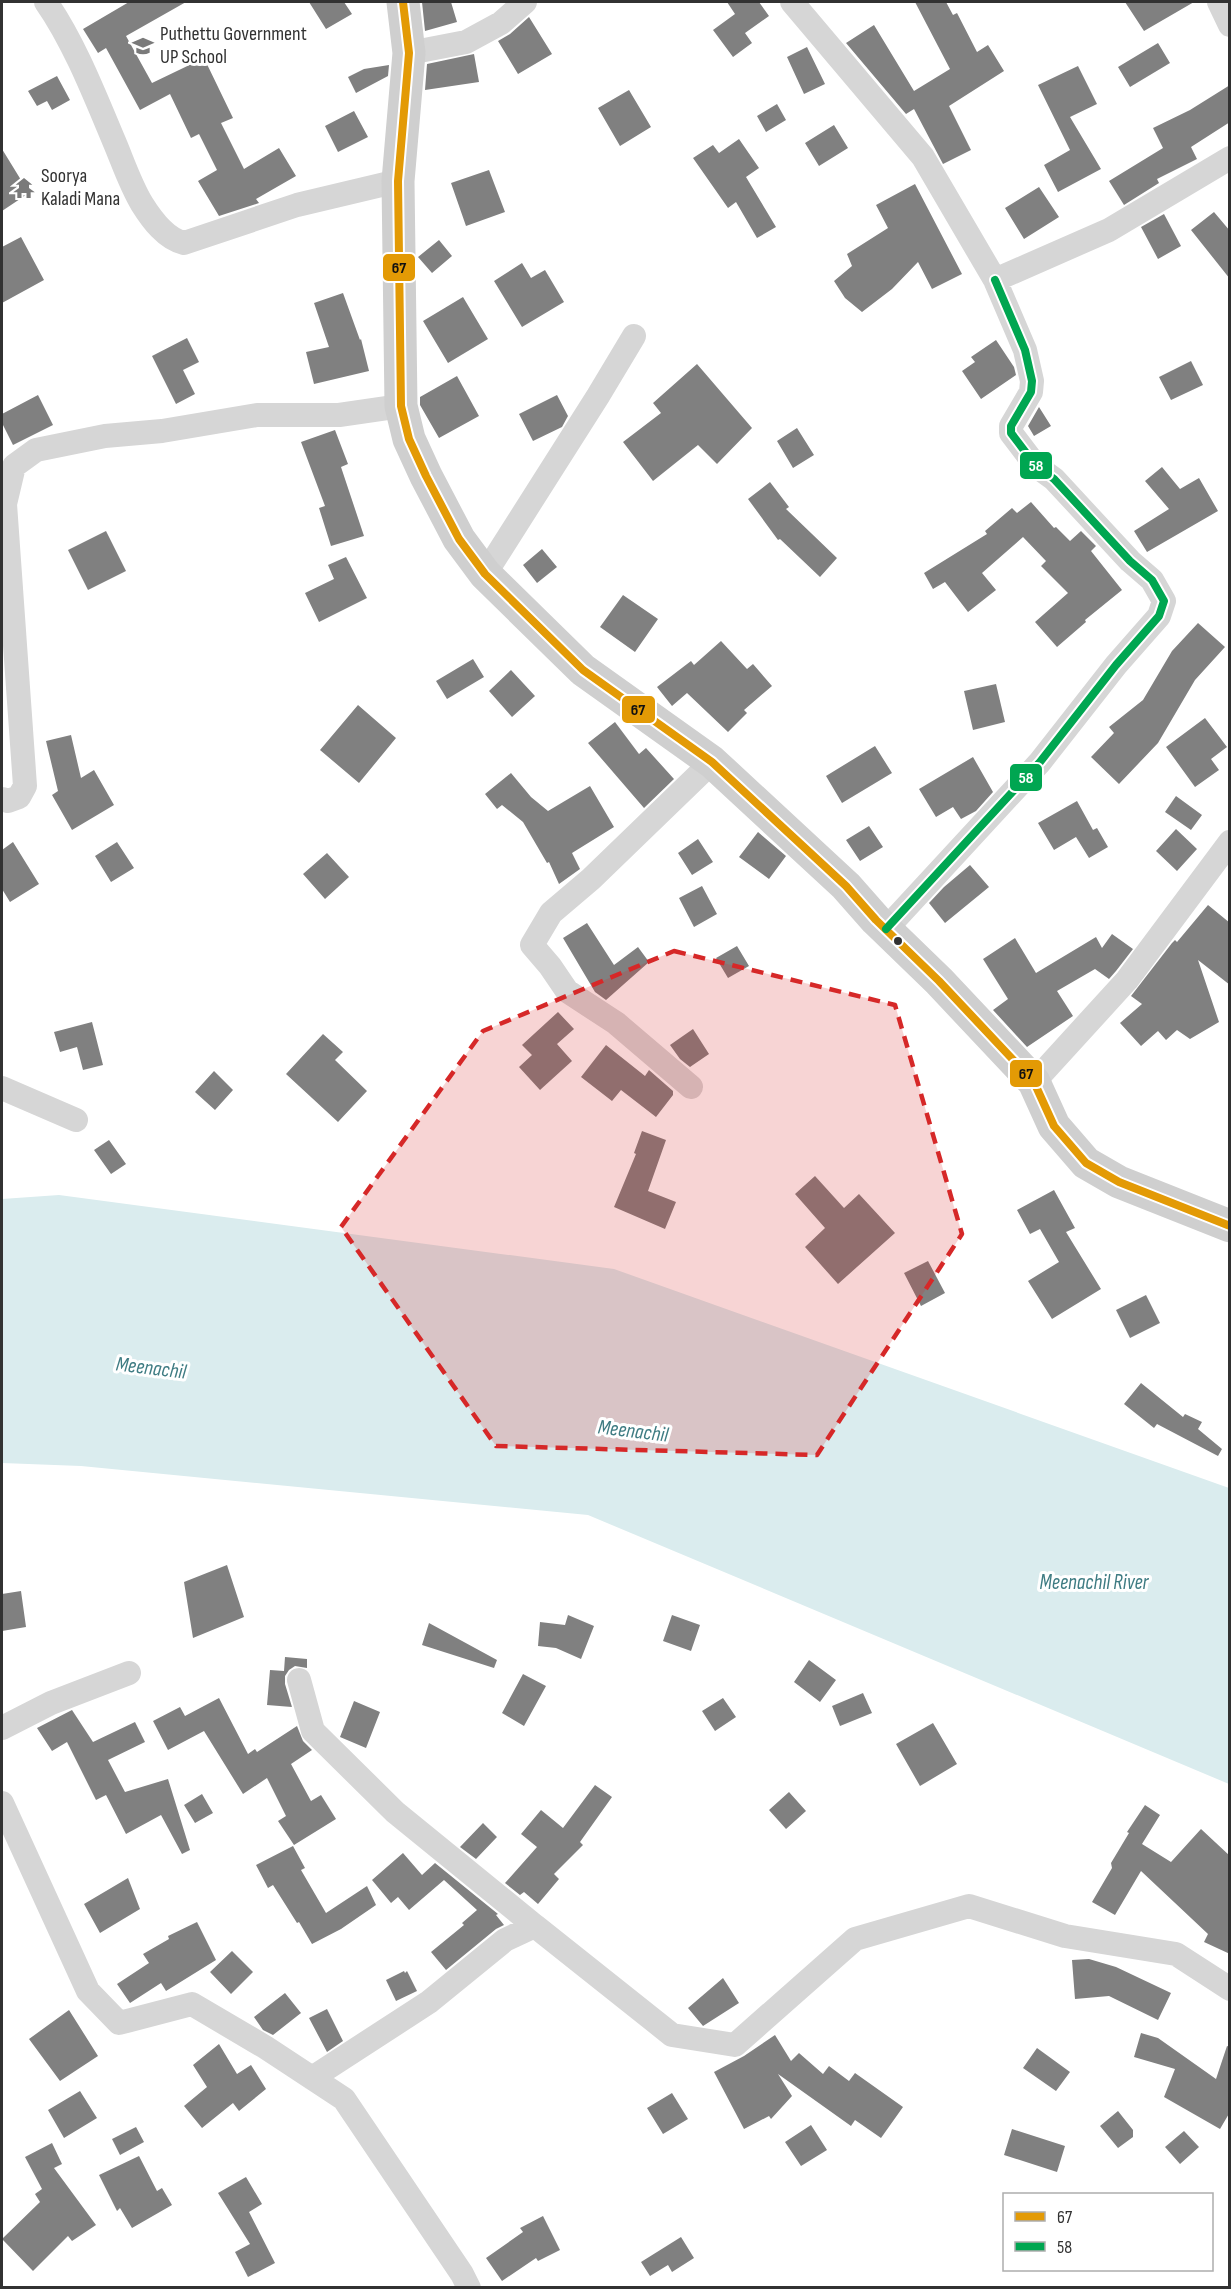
<svg xmlns="http://www.w3.org/2000/svg" width="1231" height="2289" viewBox="0 0 1231 2289" font-family="'Sofia Sans Condensed',sans-serif">
  <style>
    .water { fill: #daecee }
    .building { fill: #808080 }
    .lines { fill: none; stroke-linecap: round; stroke-linejoin: round }
    .minor { stroke: #d6d6d6; stroke-width: 24 }
    .secondary { stroke: #cfcfcf; stroke-width: 33 }
    .bus-1-casing { stroke: #fff; stroke-width: 12 }
    .bus-2-casing { stroke: #fff; stroke-width: 12 }
    .bus-1 { stroke: #e39a05; stroke-width: 8 }
    .bus-2 { stroke: #00a651; stroke-width: 8 }
    .marked { fill: #d62828; fill-opacity: 0.2; stroke: #d62828; stroke-width: 4.5; stroke-dasharray: 12 8; stroke-linejoin: round }
    .bus-dot { fill: #323232; stroke: #fff; stroke-width: 2 }
    .labels { text-anchor: middle; dominant-baseline: central; stroke-width: 6; stroke-linejoin: round; paint-order: stroke }
    .poi-label { font-size: 20px; fill: #323232; stroke: #fff; text-anchor: start }
    .water-label { font-size: 21px; font-style: italic; fill: #3f7c83; stroke: #fff }
    .line-badge { stroke: #fff; stroke-width: 2 }
    .badge-label { font-size: 16px; text-anchor: middle; font-weight: bold; fill: #fff }
    .pale-badge-label { font-size: 16px; text-anchor: middle; font-weight: bold; fill: #111 }
  </style>
  <rect width="100%" height="100%" fill="#fff"/>
  <path class="water" d="M59,1195L614,1269L1229,1488V1784L588,1515L81,1466L2,1463V1199Z"/>
  <path class="building" d="M129,2H186L126,36L152,83L204,58L233,118L221,123L244,169L279,148L296,176L256,199L259,203L219,216L198,181L217,170L199,134L191,138L170,94L140,110L106,48L98,53L83,29Z
    M309,2H344L352,14L326,29Z
    M422,2H451L457,22L425,31Z
    M727,2H759L769,16L745,33L752,43L733,57L713,30L735,14Z
    M915,2H946L953,15L957,13L977,52L988,45L1004,71L949,106L971,150L943,164L914,109L906,114L846,43L874,25L914,91L950,69Z
    M1125,2H1194L1144,31Z
    M529,17L552,54L518,74L498,41L510,34Z
    M1158,43L1170,63L1130,87L1118,67Z
    M807,47L825,84L804,94L787,57Z
    M474,54L479,82L425,90L427,64Z
    M389,65L388,76L356,93L348,77L364,69Z
    M1078,66L1097,104L1070,117L1101,169L1058,192L1044,165L1070,150L1038,85Z
    M57,76L70,100L52,110L47,101L37,106L28,91Z
    M1230,85V122L1191,147L1197,159L1157,179L1159,183L1124,205L1109,181L1163,148L1153,128L1190,110Z
    M629,90L651,127L620,146L598,108Z
    M777,104L786,120L766,132L757,116Z
    M354,111L368,137L338,152L325,126Z
    M834,125L848,148L819,166L805,143Z
    M739,139L759,168L746,177L776,227L757,238L736,202L728,208L693,158L713,145L719,153Z
    M2,149L29,193L2,211Z
    M489,170L505,212L466,226L451,183Z
    M915,184L962,274L932,289L918,262L892,289L862,312L845,298L834,281L852,266L847,254L888,228L876,205Z
    M1039,187L1059,217L1024,239L1005,208Z
    M1214,212L1230,231V279L1191,230Z
    M1164,214L1181,246L1158,259L1141,227Z
    M21,237L44,280L2,303V247Z
    M439,240L452,256L432,273L418,257Z
    M522,263L531,278L545,270L564,302L522,327L494,281Z
    M343,293L360,340L361,339L369,371L314,384L306,352L329,347L314,303Z
    M463,297L488,339L448,363L423,321Z
    M187,338L199,362L183,370L195,394L176,404L152,356Z
    M996,340L1014,367L1016,375L981,399L962,371L975,362L971,357Z
    M1191,361L1203,385L1171,400L1159,377Z
    M697,364L752,428L717,464L698,445L653,481L623,442L661,413L653,403Z
    M457,376L479,416L439,438L420,405V397Z
    M38,395L53,425L13,445L2,423V414Z
    M557,395L568,416L562,427L533,441L519,414Z
    M1039,407L1051,426L1034,436L1028,426Z
    M797,428L814,455L793,468L777,441Z
    M335,430L348,464L341,467L364,536L331,546L319,508L325,506L301,442Z
    M1162,467L1180,489L1199,478L1218,511L1147,552L1134,531L1169,509L1145,481Z
    M770,482L789,507L786,509L837,558L820,577L780,539L778,540L748,499Z
    M1031,502L1054,528L1056,527L1070,541L1081,531L1096,546L1091,551L1122,590L1085,620L1086,622L1057,647L1035,622L1068,593L1041,566L1046,561L1023,537L982,573L996,590L968,612L945,582L933,589L924,573L987,534L985,531L1012,508L1017,513Z
    M106,531L126,571L88,590L68,550Z
    M542,549L557,567L537,583L523,565Z
    M346,557L367,598L319,622L305,593L334,579L328,565Z
    M623,595L658,619L635,652L600,627Z
    M1198,623L1225,647L1195,680L1158,743L1119,784L1091,757L1114,733L1109,727L1143,700L1172,651Z
    M721,641L747,669L753,664L772,686L744,710L747,713L728,732L687,693L672,706L657,687L691,661L694,665Z
    M473,659L484,677L447,699L436,681Z
    M511,670L535,696L512,717L489,691Z
    M996,684L1005,722L973,730L964,691Z
    M358,705L396,738L359,783L320,750Z
    M1205,718L1227,747L1211,759L1219,770L1195,787L1166,747Z
    M615,722L639,754L646,748L674,779L644,808L588,743Z
    M71,735L81,778L94,770L114,805L72,830L52,795L58,791L46,741Z
    M875,746L892,773L842,803L826,776Z
    M973,757L993,792L976,811L961,819L953,807L936,817L919,789Z
    M511,773L531,797L548,811L590,786L614,827L572,853L580,869L559,884L549,862L547,863L523,822L502,805L497,809L485,794Z
    M1176,796L1202,815L1191,830L1165,812Z
    M1077,801L1093,830L1097,828L1108,847L1089,858L1076,837L1054,850L1038,823Z
    M869,826L883,847L860,861L846,840Z
    M1176,829L1197,849L1177,871L1156,851Z
    M758,832L786,856L769,879L739,857Z
    M698,839L713,862L692,875L678,853Z
    M13,842L39,884L10,902L2,889V850Z
    M117,842L134,868L111,882L95,856Z
    M327,853L349,877L325,899L303,874Z
    M970,865L989,887L945,923L929,903L944,887Z
    M702,886L717,914L694,927L679,898Z
    M1208,905L1230,923V985L1198,960L1219,1022L1190,1039L1177,1030L1166,1040L1158,1031L1141,1046L1120,1023L1142,1004L1131,996L1172,943L1175,940L1177,942Z
    M587,923L614,965L638,947L649,962L606,1000L595,992L563,938Z
    M1112,934L1133,949L1116,971L1109,979L1095,969L1057,991L1073,1016L1027,1047L993,1010L1008,999L983,959L1015,938L1036,973L1096,937L1102,948Z
    M737,946L749,966L728,978L716,958Z
    M558,1012L574,1029L557,1044L572,1061L540,1090L519,1067L532,1055L522,1045Z
    M92,1022L103,1065L83,1070L77,1047L60,1052L54,1032Z
    M693,1029L709,1054L690,1067L680,1059L670,1045Z
    M323,1034L343,1052L335,1060L367,1091L338,1122L286,1074Z
    M606,1045L645,1076L649,1070L673,1091V1095L656,1117L621,1090L612,1101L581,1077Z
    M214,1071L233,1090L215,1110L195,1092Z
    M642,1131L666,1140L648,1191L676,1202L665,1229L614,1207L636,1154L634,1153Z
    M109,1140L126,1164L111,1174L94,1150Z
    M815,1176L844,1208L859,1194L895,1233L838,1284L805,1247L825,1228L795,1194Z
    M1054,1190L1075,1228L1066,1232L1101,1289L1052,1319L1028,1281L1059,1262L1040,1229L1030,1234L1017,1210Z
    M928,1261L945,1293L921,1306L904,1273Z
    M1146,1295L1160,1323L1130,1338L1116,1310Z
    M1141,1383L1183,1417L1185,1414L1202,1422L1198,1429L1222,1449L1218,1456L1157,1424L1154,1428L1124,1404Z
    M227,1565L244,1617L193,1638L184,1582Z
    M21,1591L26,1627L2,1631V1594Z
    M568,1615L594,1626L581,1659L556,1648L538,1646L540,1622L565,1625Z
    M672,1615L700,1625L691,1651L663,1641Z
    M429,1623L497,1660L494,1668L422,1645Z
    M285,1657L307,1659V1668L295,1666L289,1670L285,1676V1684L292,1707L267,1705L270,1670L284,1671Z
    M809,1660L836,1680L820,1702L794,1682Z
    M523,1674L546,1686L524,1726L502,1713Z
    M863,1693L872,1713L840,1726L832,1706Z
    M219,1698L248,1754L255,1749L257,1752L297,1726L303,1741L312,1750L291,1764L311,1801L321,1795L336,1819L294,1845L278,1821L286,1816L267,1778L243,1794L204,1731L168,1750L153,1721L180,1707L185,1716Z
    M723,1698L736,1717L715,1731L702,1711Z
    M354,1701L380,1712L366,1748L340,1737Z
    M72,1710L93,1742L135,1722L145,1742L108,1760L125,1792L168,1779L190,1850L182,1854L161,1815L126,1834L106,1795L96,1800L67,1742L52,1751L37,1728Z
    M933,1723L957,1764L920,1786L896,1744Z
    M595,1785L612,1797L580,1842L583,1845L554,1874L559,1879L538,1904L524,1892L520,1895L505,1883L537,1847L521,1834L541,1810L563,1828Z
    M789,1792L806,1811L786,1829L769,1810Z
    M202,1794L213,1813L195,1823L184,1805Z
    M1145,1805L1160,1815L1142,1844L1171,1862L1201,1829L1230,1856V1954L1204,1942L1208,1934L1141,1871L1115,1915L1092,1902L1112,1868L1111,1863L1129,1833L1127,1832Z
    M483,1823L497,1837L476,1859L460,1847Z
    M293,1846L305,1868L301,1870L326,1913L367,1886L376,1905L341,1929L312,1944L299,1922L297,1923L273,1885L268,1888L256,1865Z
    M403,1853L422,1875L435,1863L498,1914L496,1915L504,1925L496,1929L446,1970L431,1952L464,1925L462,1923L477,1910L444,1880L409,1910L398,1897L391,1903L372,1880Z
    M128,1878L140,1909L100,1933L84,1904Z
    M197,1922L216,1960L166,1991L161,1983L130,2003L117,1984L149,1963L143,1954L169,1939L168,1936Z
    M232,1951L253,1972L231,1994L210,1972Z
    M1089,1959L1116,1967L1171,1993L1158,2020L1109,1996L1075,1999L1072,1960Z
    M404,1971L405,1973L407,1971L417,1991L396,2001L386,1980Z
    M723,1978L739,2003L703,2026L688,2008Z
    M285,1993L301,2013L273,2035L263,2030L254,2017Z
    M327,2009L343,2041L327,2052L309,2018Z
    M69,2010L98,2056L60,2081L29,2039Z
    M1141,2033L1158,2038L1216,2079L1227,2046L1230,2047V2112L1220,2129L1164,2097L1175,2069L1134,2057Z
    M775,2035L791,2061L799,2053L823,2074L829,2066L849,2081L855,2073L903,2107L881,2138L855,2120L851,2126L778,2074L792,2096L771,2119L769,2116L744,2129L714,2072L744,2056Z
    M219,2044L237,2074L251,2065L266,2089L239,2111L233,2103L202,2128L184,2106L207,2087L193,2065Z
    M1037,2048L1070,2072L1056,2091L1023,2068Z
    M80,2091L97,2118L64,2138L48,2110Z
    M672,2093L688,2119L663,2134L647,2108Z
    M1118,2111L1133,2130V2137L1118,2148L1100,2126Z
    M811,2125L827,2150L801,2166L785,2142Z
    M136,2127L144,2142L120,2155L112,2139Z
    M1012,2129L1065,2146L1057,2172L1004,2155Z
    M1184,2131L1199,2147L1180,2164L1165,2147Z
    M52,2143L62,2164L54,2168L96,2225L72,2241L68,2236L33,2271L2,2239L40,2202L35,2194L42,2189L25,2157Z
    M139,2156L157,2191L162,2188L172,2205L132,2228L120,2208L117,2211L99,2175Z
    M246,2177L262,2204L249,2212L275,2263L248,2277L235,2252L250,2244L218,2193Z
    M543,2216L560,2250L538,2261L536,2258L502,2281L486,2258L523,2232L520,2228Z
    M681,2237L694,2258L672,2272L668,2265L650,2276L641,2262Z"/>
  <g class="lines">
    <path class="minor" d="M46,2C74,42 95,96 114,141C123,162 130,184 142,204C152,220 166,239 184,243L297,205L398,181
      M792,2L923,157L995,280L1109,230L1230,158
      M1219,2L1230,25
      M409,53L466,42L501,23L525,2
      M485,574L598,396L634,336
      M2,799L8,801L19,797L25,786L5,504L14,466L36,450L105,436L162,431L257,415H339L401,406
      M886,929L1040,762L1116,665L1159,616L1164,601L1152,580L1130,561L1054,479L1036,466L1011,433V426L1031,392L1032,381L1025,350L995,280
      M1034,1082L1127,980L1230,842
      M691,1087L616,1023L567,991L550,966L532,945L551,913L591,879L712,762
      M2,1088L76,1120
      M299,1680L313,1731L395,1812L535,1926
      M2,1728L51,1703L129,1673
      M2,1803L88,1991L119,2023L192,2004L265,2047L344,2099L462,2274L469,2288
      M312,2078L429,2002L505,1940L535,1926L672,2035L735,2045L855,1939L969,1906L1065,1936L1176,1954L1230,1989"/>
    <path class="secondary" d="M403,2L409,53L398,181L401,406L409,439L426,476L459,539L485,574L583,670L712,762L846,886L876,920L939,981L1034,1082L1054,1126L1086,1163L1119,1182L1230,1226"/>
    <defs>
      <path id="bus-1" d="M403,2L409,53L398,181L401,406L409,439L426,476L459,539L485,574L583,670L712,762L846,886L876,920L939,981L1034,1082L1054,1126L1086,1163L1119,1182L1230,1226"/>
      <path id="bus-2" d="M886,929L1040,762L1116,665L1159,616L1164,601L1152,580L1130,561L1054,479L1036,466L1011,433V426L1031,392L1032,381L1025,350L995,280"/>
    </defs>
    <use href="#bus-1" class="bus-1-casing"/>
    <use href="#bus-2" class="bus-2-casing"/>
    <use href="#bus-1" class="bus-1"/>
    <use href="#bus-2" class="bus-2"/>
  </g>
  <path class="marked" d="M674,951L895,1005L962,1234L817,1455L496,1446L341,1227L483,1031Z"/>
  <defs>
    <symbol id="school-bare" viewBox="-9 -9 18 18"><path d="M0-5L7-2L0 1L-7-2ZM-4 1L0 2.5L4 1V4Q0 6-4 4Z" fill="#7a7a7a" stroke="#fff" stroke-width="2.5" paint-order="stroke"/></symbol>
    <symbol id="temple-bare" viewBox="-9 -9 18 18"><path d="M0-6L5-2H3V0L6.5 2.5H4V6H1.5V3h-3V6H-4V2.5H-6.5L-3 0V-2H-5Z" fill="#7a7a7a" stroke="#fff" stroke-width="2.5" paint-order="stroke"/></symbol>
  </defs>
  <g fill-rule="evenodd">
    <use href="#school-bare" x="128" y="31" width="30" height="30"/>
    <use href="#temple-bare" x="9" y="173" width="30" height="30"/>
  </g>
  <circle class="bus-dot" cx="898" cy="941" r="5"/>
  <g class="labels">
    <g class="poi-label">
      <text x="160" y="34">Puthettu Government<tspan x="160" dy="23">UP School</tspan></text>
      <text x="41" y="176">Soorya<tspan x="41" dy="23">Kaladi Mana</tspan></text>
    </g>
    <g class="water-label">
      <text transform="translate(151 1368) rotate(7)">Meenachil</text>
      <text transform="translate(633 1431) rotate(7)">Meenachil</text>
      <text x="1094" y="1582">Meenachil River</text>
    </g>
  </g>
  <g class="line-badge">
    <rect x="382" y="253" width="34" height="29" rx="6" fill="#e39a05"/>
    <rect x="1019" y="451" width="34" height="29" rx="6" fill="#00a651"/>
    <rect x="621" y="695" width="35" height="29" rx="6" fill="#e39a05"/>
    <rect x="1009" y="763" width="34" height="29" rx="6" fill="#00a651"/>
    <rect x="1009" y="1059" width="34" height="29" rx="6" fill="#e39a05"/>
  </g>
  <g class="badge-label">
    <text x="1036" y="471">58</text>
    <text x="1026" y="783">58</text>
  </g>
  <g class="pale-badge-label">
    <text x="399" y="273">67</text>
    <text x="638" y="715">67</text>
    <text x="1026" y="1079">67</text>
  </g>
  <rect width="1231" height="2289" fill="none" stroke="#323232" stroke-width="6"/>
  <rect x="1003" y="2193" width="210" height="78" fill="#ffffff" stroke="#adadad" stroke-width="1.5"/>
  <rect x="1015" y="2212" width="30" height="9" fill="#e39a05" stroke="#adadad" stroke-width="1.5"/>
  <text x="1057" y="2223" font-size="18" fill="#323232">67</text>
  <rect x="1015" y="2242" width="30" height="9" fill="#00a651" stroke="#adadad" stroke-width="1.5"/>
  <text x="1057" y="2253" font-size="18" fill="#323232">58</text>
</svg>
